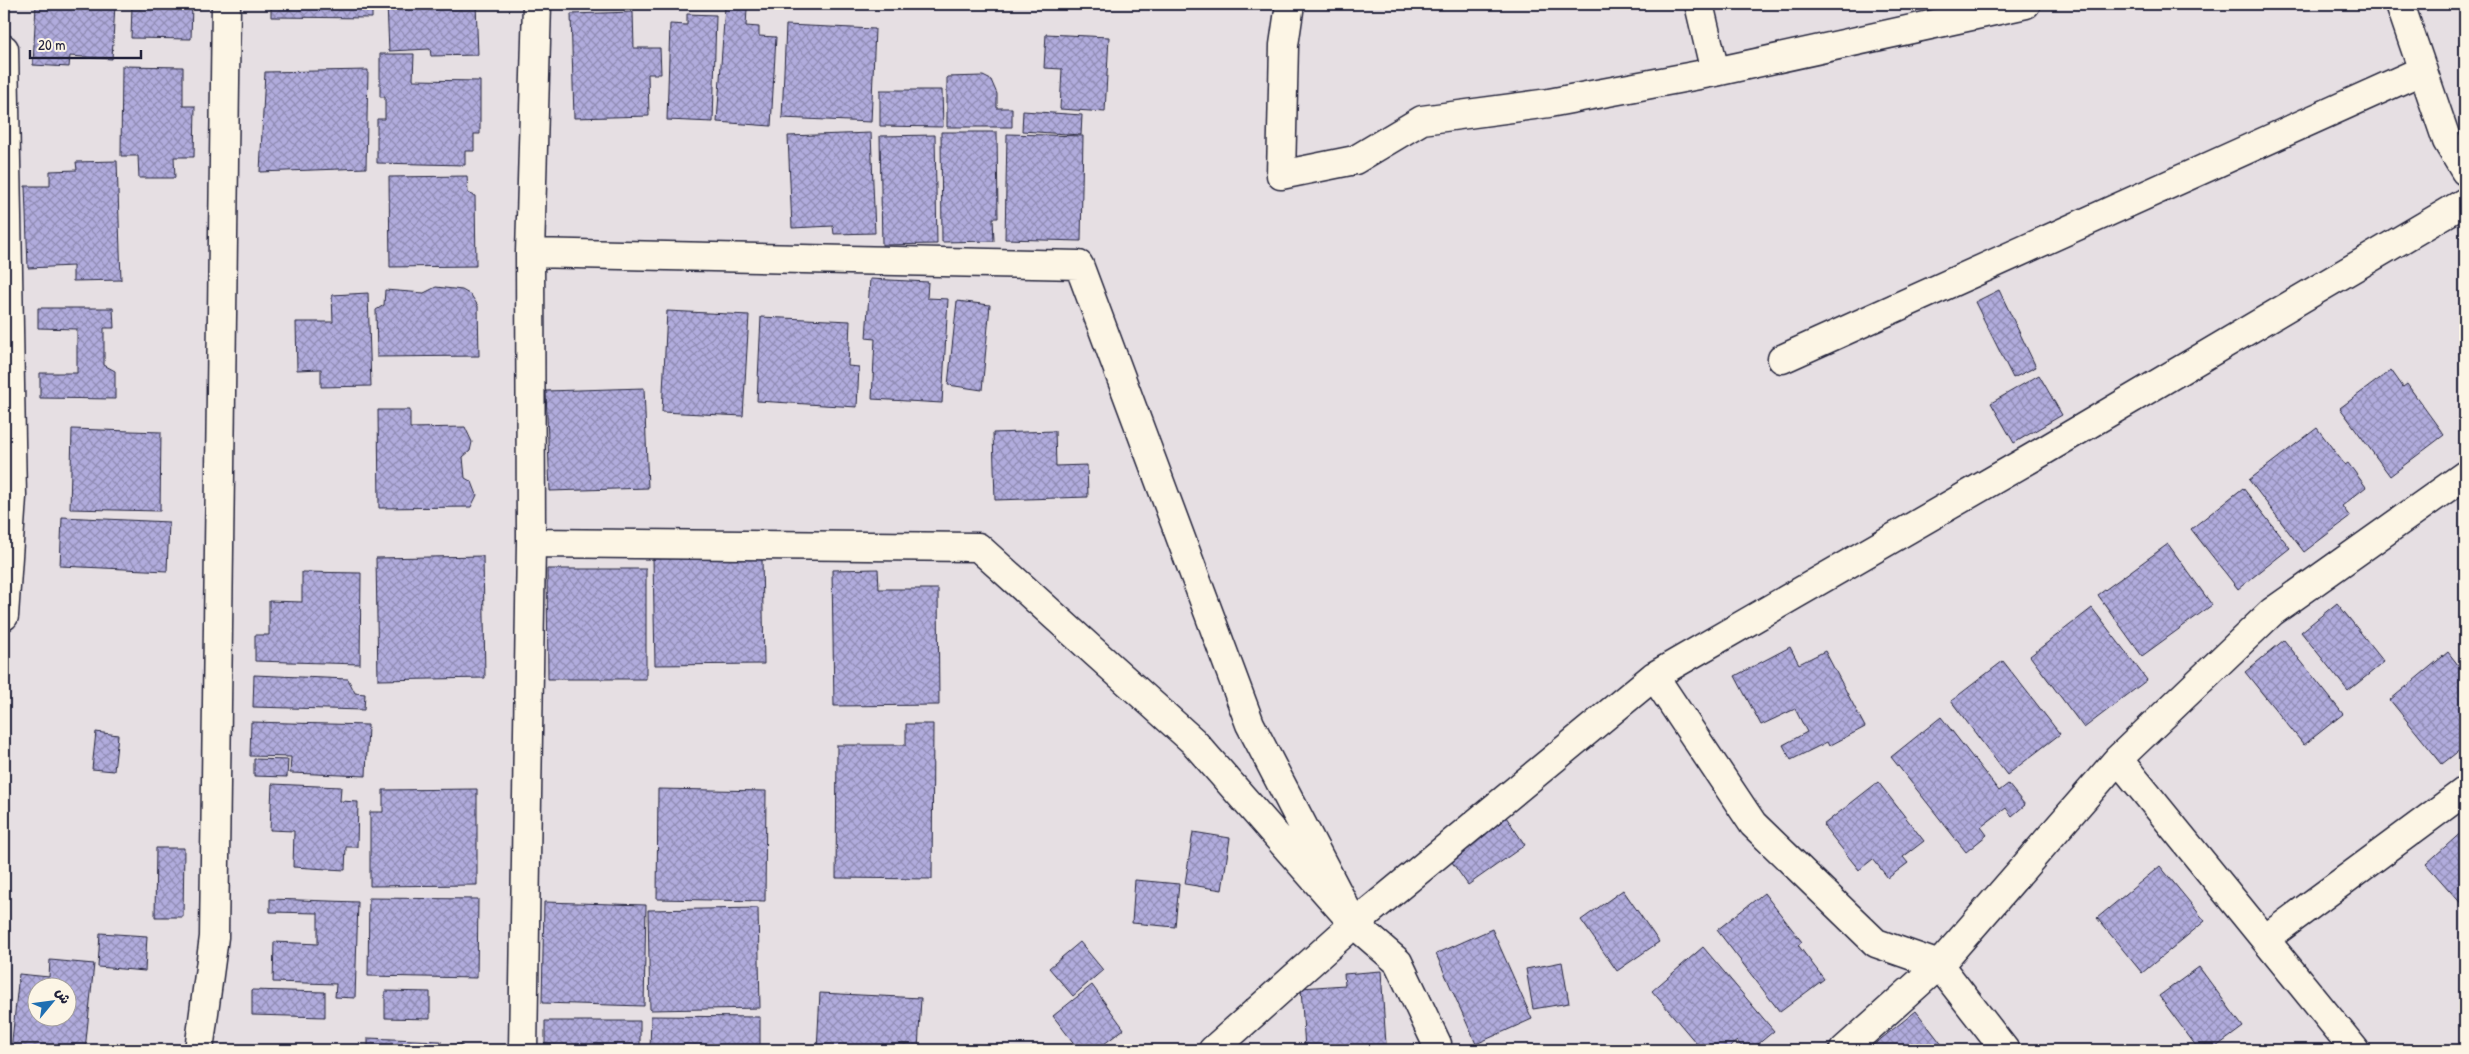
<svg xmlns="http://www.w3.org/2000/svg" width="2469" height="1054" viewBox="0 0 2469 1054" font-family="'Patrick Hand','Playpen Sans Arabic',sans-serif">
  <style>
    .building { fill: url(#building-cross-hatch); stroke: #22223b; fill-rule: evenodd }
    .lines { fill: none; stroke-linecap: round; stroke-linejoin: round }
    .minor-casing { stroke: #22223b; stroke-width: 31 }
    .minor { stroke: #fcf5e5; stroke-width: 28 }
  </style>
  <defs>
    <pattern id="building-cross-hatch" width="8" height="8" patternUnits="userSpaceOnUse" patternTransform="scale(1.25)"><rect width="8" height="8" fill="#b1acdd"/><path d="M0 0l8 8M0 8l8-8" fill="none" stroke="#908cb4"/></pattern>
  </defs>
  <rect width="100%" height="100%" fill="#e6dfe3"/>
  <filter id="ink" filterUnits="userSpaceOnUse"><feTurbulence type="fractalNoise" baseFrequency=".02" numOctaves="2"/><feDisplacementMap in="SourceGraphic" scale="10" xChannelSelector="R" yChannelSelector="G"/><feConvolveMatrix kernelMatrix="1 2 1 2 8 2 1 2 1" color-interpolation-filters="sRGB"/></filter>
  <g filter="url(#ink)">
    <path class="building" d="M36,4H115L112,59L70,56L69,67L33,65Z
      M132,4H192L191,39L131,38Z
      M271,4H372V18L271,17Z
      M387,4H476L478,55L431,56L430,49L389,51Z
      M725,7L747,9L746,26L759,27V36L776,37L771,126L717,122Z
      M633,12L634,48H660L661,74H648L649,116L574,118L571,14Z
      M687,14L716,15L713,122L667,120L670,24L687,25Z
      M786,25L875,29L871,122L782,118Z
      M1046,34L1109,37L1105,112L1060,109L1062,69L1044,68Z
      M380,54H414L413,80L480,81V134H474V151H465V165L377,163V119H385V97H380Z
      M122,66L183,67V106H195L194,157H174L175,178H139L138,156H121Z
      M368,70L366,168L260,172L265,72Z
      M983,76L991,80L997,94V108H1012V127H947V77Z
      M880,90H942L943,127L880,126Z
      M1023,111L1082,115L1081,135L1022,131Z
      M941,132H997L998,218H993L994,241L942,242Z
      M871,133L875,233L834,234L833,226L792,228L788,136Z
      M1007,134L1083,136L1081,241L1005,239Z
      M935,135L937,244L882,245L880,136Z
      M117,161L121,280L73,281V266L28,268L25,186H50V171L77,170L76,162Z
      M467,176L468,193L475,196L476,266L390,267L389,177Z
      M870,279L928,282L927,298L948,299L942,403L872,399L875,339L866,338Z
      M436,287L462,290L471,295L478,306L479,356L377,357L376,310L384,305L385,290L424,293Z
      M1999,290L2036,367L2013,378L1975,302Z
      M368,293L371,386L321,387V369L297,370L296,322H333L332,295Z
      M957,301L990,305L982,390L948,385Z
      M38,308H113L114,328H104V365L115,371V399L40,398V373H77V329L38,328Z
      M667,311L749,315L743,416L662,412Z
      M761,317L850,321L848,366L859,367L857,407L757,401Z
      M2391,370L2403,387L2407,384L2444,435L2390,476L2340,408Z
      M2039,375L2062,415L2014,443L1991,403Z
      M644,388L648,488L550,491L546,391Z
      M378,410H410V428L465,427L472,442L470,451L463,457L465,478L472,482L477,495L471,507L379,508Z
      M2317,428L2345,465L2348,463L2366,487L2342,506L2350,517L2304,552L2249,480Z
      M72,429L161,432L160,511L70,509Z
      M1055,431L1056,466L1087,465L1088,497L995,500L993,433Z
      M2243,488L2290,548L2238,589L2191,529Z
      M62,517L169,522L167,571L60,566Z
      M2168,544L2212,605L2142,656L2098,595Z
      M483,556L485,678L378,680L376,558Z
      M762,558L764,664L655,665L653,559Z
      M547,569H646V679H548Z
      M878,569L879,589H938L939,705L834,706L832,570Z
      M302,572L361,573L360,664L255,661V635H269V601L302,602Z
      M2337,603L2384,662L2348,691L2301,632Z
      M2092,608L2147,680L2084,728L2030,656Z
      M2284,640L2343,714L2304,745L2245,672Z
      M1790,647L1799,664L1825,651L1865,727L1829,746L1827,742L1791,760L1783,745L1807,732L1795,709L1761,725L1735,676Z
      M2448,652L2465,674V746L2442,764L2390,700Z
      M2003,661L2060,734L2007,775L1951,701Z
      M254,675L348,679L355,693L365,694L364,710L253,707Z
      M1941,717L1999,791L2008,784L2025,805L2012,816L2006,808L1981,827L1987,835L1966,852L1891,757Z
      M251,722L368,725L366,776L290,773L291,757L250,756Z
      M906,724H933L932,879L836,878L837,745H906Z
      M96,732L118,735L114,771L92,769Z
      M254,759L288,760L287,777L254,776Z
      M1878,782L1924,841L1903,857L1908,863L1888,878L1873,859L1859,870L1823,825Z
      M272,784L341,787L340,801L358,802L357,847H346L345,870L293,867L294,831L270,830Z
      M477,789V885L370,886V812H383V790Z
      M658,789L766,791L765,901L657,899Z
      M1504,814L1525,845L1468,885L1447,855Z
      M2465,829V908L2426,864Z
      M1193,832L1230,838L1222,890L1185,884Z
      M156,848H184L183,917H155Z
      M2160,866L2205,921L2142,973L2097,918Z
      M1135,880L1179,884L1175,927L1132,923Z
      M1623,890L1659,942L1617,971L1581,920Z
      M1764,893L1802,942L1798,945L1824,979L1780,1012L1717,930Z
      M369,898L478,899L477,978L368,976Z
      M270,899L358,902L355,998L335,997L336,984L273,982L274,942L318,944V913L270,912Z
      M544,902L646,905L644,1006L542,1003Z
      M758,908L760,1008L650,1010L648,910Z
      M1492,929L1532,1019L1476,1044L1436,954Z
      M100,933L147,936L145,971L98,967Z
      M1080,942L1103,970L1073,996L1049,968Z
      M1703,947L1774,1031L1751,1050H1745L1737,1041L1726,1050H1702L1652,991Z
      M50,960L94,964L85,1050H11L19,974L49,977ZM38,986H68V1016H38Z
      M1562,962L1569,1003L1533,1009L1526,969Z
      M2199,967L2243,1027L2212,1050H2199L2159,996Z
      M1381,971L1386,1044L1305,1049L1301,988L1345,985L1344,974Z
      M1092,985L1124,1029L1096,1050H1079L1053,1016Z
      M252,990L325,992V1017L252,1015Z
      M385,991L430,992V1019L385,1018Z
      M820,993L921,998L918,1050H817Z
      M1916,1011L1946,1050H1867Z
      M651,1016L760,1017V1050H650Z
      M545,1021H640V1050H545Z
      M368,1038L441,1041V1045H462V1050H368Z
      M1380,1046V1050H1353Z"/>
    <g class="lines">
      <defs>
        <path id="minor" d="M1290,4L1284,45L1281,175L1355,160L1422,120L1549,103L1715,72
          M1699,4L1715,72L2026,4
          M2400,4L2447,141L2465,171
          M4,49L12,497L4,616
          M530,253L1079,265L1250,724L1354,924
          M1782,359L2423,70
          M531,543L978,547L1193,741L1354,924L1398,962L1437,1044L1435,1050
          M1654,676L1753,824L1876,943L1939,965L2005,1050
          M2118,759L2355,1050
          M2265,939L2465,791
          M199,1050L214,937L226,4
          M523,1050L531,543L530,253L537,4
          M1213,1050L1354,924L1654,676L2035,456L2465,202
          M1844,1050L1939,965L2118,759L2272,612L2465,475"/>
      </defs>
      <use href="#minor" class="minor-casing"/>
      <use href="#minor" class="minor"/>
    </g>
  </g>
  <rect width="2469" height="1054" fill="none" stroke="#fcf5e5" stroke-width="20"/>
  <rect x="10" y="10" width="2449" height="1034" fill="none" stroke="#22223b" stroke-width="2" filter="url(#ink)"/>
  <g transform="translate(52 1002) rotate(61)"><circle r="24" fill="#fcf5e5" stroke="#a5a1a1"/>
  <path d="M0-4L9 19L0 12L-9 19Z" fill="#1f6fb2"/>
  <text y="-8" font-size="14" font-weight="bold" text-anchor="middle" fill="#22223b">ش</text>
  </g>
  <path d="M30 50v8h111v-8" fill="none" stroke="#22223b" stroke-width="2.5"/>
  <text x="38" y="50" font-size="15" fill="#22223b" stroke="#fcf5e5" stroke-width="4" paint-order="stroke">20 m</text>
</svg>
